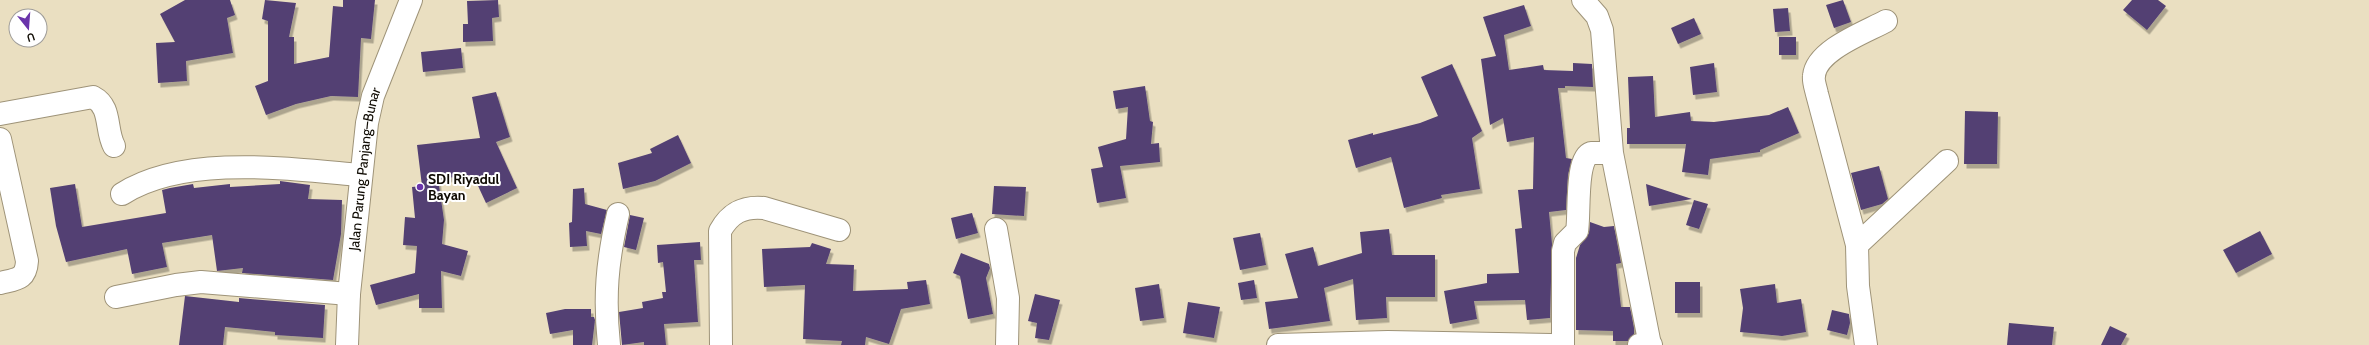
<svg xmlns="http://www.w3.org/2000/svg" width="2369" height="345" viewBox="0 0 2369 345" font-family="Cabin,sans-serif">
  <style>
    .building { fill: #534073; filter: url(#shadow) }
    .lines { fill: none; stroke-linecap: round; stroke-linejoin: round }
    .minor-casing { stroke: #9e9378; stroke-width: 24 }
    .major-casing { stroke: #9e9378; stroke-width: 24 }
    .minor { stroke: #fff; stroke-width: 22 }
    .major { stroke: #fff; stroke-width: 22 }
    .poi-dot { fill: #6a34ab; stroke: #fff; stroke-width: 1.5 }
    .labels { text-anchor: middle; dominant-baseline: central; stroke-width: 4; stroke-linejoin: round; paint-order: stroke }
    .street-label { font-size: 14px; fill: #0f0b03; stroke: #fff }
    .poi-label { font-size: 14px; font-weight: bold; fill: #0f0b03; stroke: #fff; text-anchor: start }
  </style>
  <defs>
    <filter id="shadow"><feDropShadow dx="2.5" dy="4.5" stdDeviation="0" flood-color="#0004"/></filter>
  </defs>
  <rect width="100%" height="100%" fill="#eadfc1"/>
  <path class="building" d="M185,0H230L235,15L227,18L233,53L186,61L187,81L158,83L156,43L175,42L160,14Z
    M265,0L296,3L289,37H294V64L329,57L333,6L343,7V0H375L371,39L361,38L358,97L331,96L296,104L266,115L255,86L268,81V21L262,19Z
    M498,0L499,17L492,18L493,41L463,42V24H468L467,1Z
    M1843,0L1851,22L1834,28L1826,5Z
    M2132,0H2158L2166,6L2147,30L2123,10Z
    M1524,5L1531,26L1504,35L1509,70L1543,65L1544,70L1573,71V63L1592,64L1593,87L1565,86V88H1558L1566,158L1572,159L1568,175L1566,210L1549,212L1552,244L1550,318L1527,320L1525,300L1474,301L1477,319L1450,324L1444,291L1487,283V274L1519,273L1515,229L1522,228L1518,190L1533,189L1534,137L1507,142L1503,118L1490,125L1481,59L1496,56L1483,17Z
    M1788,8L1790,31L1775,32L1773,9Z
    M1694,18L1701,34L1678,44L1671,28Z
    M1779,37H1796V55H1779Z
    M461,48L463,68L423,72L421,52Z
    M1714,63L1717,92L1693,95L1690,67Z
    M1452,64L1482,131L1472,138L1480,189L1441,195L1442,198L1404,208L1391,157L1356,168L1348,140L1373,133V135L1420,123L1438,116L1421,77Z
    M1653,76L1655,117L1690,112L1691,121L1714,122L1769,115L1788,107L1799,133L1760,150V152L1710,159L1708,175L1682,172L1686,144H1627V128H1630L1628,77Z
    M1145,86L1150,121L1153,122L1151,144L1159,143L1160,162L1120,166L1126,198L1097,203L1091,169L1103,167L1098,147L1126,139L1128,107L1116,109L1113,91Z
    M496,92L510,137L496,142L517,188L486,203L473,175L438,179L444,220L442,244L468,251L461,276L441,271L442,308H419V294L376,305L370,285L415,273L417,246L403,245L405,217L415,218L412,187L422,186L417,145L480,138L472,97Z
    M1965,111L1998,112L1997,164H1964Z
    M678,135L691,163L655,181L623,189L618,163L652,153L650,149Z
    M1879,166L1888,199L1882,204L1861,210L1851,173Z
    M280,181L310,185L308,199L342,200L341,234L333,280L242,273L243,268L217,271L212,235L162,243L167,267L132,274L127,249L66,262L56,226L50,188L75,184L82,227L166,213L162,190L170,188L193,184L194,188L230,184V187L280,184Z
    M1646,184L1692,199L1649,206Z
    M994,186L1026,187L1024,216L992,214Z
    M584,188L585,204L607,210L601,234L586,231L587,246L570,247L569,223L572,222L573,189Z
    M1694,200L1708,204L1699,229L1686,225Z
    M972,213L978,233L956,239L951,218Z
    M630,215L644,218L636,250L624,247Z
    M1590,222L1604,227L1614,226L1621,263L1616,264L1621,307H1630L1634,328V334L1628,341H1613V331L1576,330V258L1580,245L1589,233Z
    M1389,229L1392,255H1435V297H1386L1387,318L1356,320L1353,279L1324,288L1330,321L1269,329L1265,302L1298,298L1285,254L1313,247L1318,266L1362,253L1360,232Z
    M2260,231L2272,254L2236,273L2223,250Z
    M1260,233L1266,265L1240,270L1233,238Z
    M700,242L701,260H694L698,322L664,324L666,345H644V342L622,345L619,312L643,308L642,302L663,298L662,292H666L663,262L658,263L657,245Z
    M812,243L831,249L826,264L854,265L853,291L908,289L907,282L926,280L930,304L901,309L889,344L866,337L865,345H841L842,341L803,339L805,285L764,287L762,249L810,247Z
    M961,253L989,264L990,268L986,278L993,314L968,319L960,276L953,273Z
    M1254,280L1257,298L1241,300L1238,283Z
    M1675,282H1700V313H1675Z
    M1159,284L1164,318L1140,321L1135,288Z
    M1775,284L1777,303L1801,299L1806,332L1782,336L1740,332L1743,308L1740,289Z
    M1035,294L1060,300L1049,340L1035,338L1037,323L1028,321Z
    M185,296L239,302V298L325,305L323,338L275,335V332L225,327L223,345H179Z
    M1188,302L1220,307L1214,338L1183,333Z
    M565,309H591V317H594L595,320L592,345H573V330L550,334L546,313Z
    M1832,310L1849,314L1850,323L1847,335L1827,330Z
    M2009,323L2054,327L2052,345H2007Z
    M2110,326L2127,334L2121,345H2101Z"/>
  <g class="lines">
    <defs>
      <path id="minor" d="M0,114L93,97C112,107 105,129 114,146
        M0,139L27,261C26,280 16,279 0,283
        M1612,153L1650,345
        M122,194C185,154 290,169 361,175
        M996,229L1008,298L1007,345
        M1857,245L1947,161
        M116,297L176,285L201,282L349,294
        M609,345C604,297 607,262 618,214
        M721,345L720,231C730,213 743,206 764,208L839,230
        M1563,345V251L1565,243L1577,231C1580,216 1575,158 1591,153H1612L1602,30L1597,16L1583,0
        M1866,345L1858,286L1857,245L1817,94C1816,89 1813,81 1814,76C1816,50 1866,32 1886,21"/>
      <g id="major">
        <path id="s1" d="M347,345L349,294L367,123L373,96L411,0"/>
        <path d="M1278,345L1388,342L1551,345"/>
        <path d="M1639,345H1651"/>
      </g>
    </defs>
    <use href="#minor" class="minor-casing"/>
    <use href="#major" class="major-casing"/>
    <use href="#minor" class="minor"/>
    <use href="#major" class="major"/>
  </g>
  <circle class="poi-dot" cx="420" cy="187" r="4"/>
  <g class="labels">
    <g class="street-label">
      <text stroke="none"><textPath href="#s1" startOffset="177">Jalan Parung Panjang–Bunar</textPath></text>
    </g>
    <g class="poi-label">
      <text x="428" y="179">SDI Riyadul<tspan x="428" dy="16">Bayan</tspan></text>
    </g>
  </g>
  <g transform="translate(28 28) rotate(163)"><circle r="19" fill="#ffffff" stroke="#9f9d9a"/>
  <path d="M0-3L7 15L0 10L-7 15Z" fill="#6a34ab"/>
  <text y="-6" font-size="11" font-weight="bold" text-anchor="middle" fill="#0f0b03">U</text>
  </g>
</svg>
